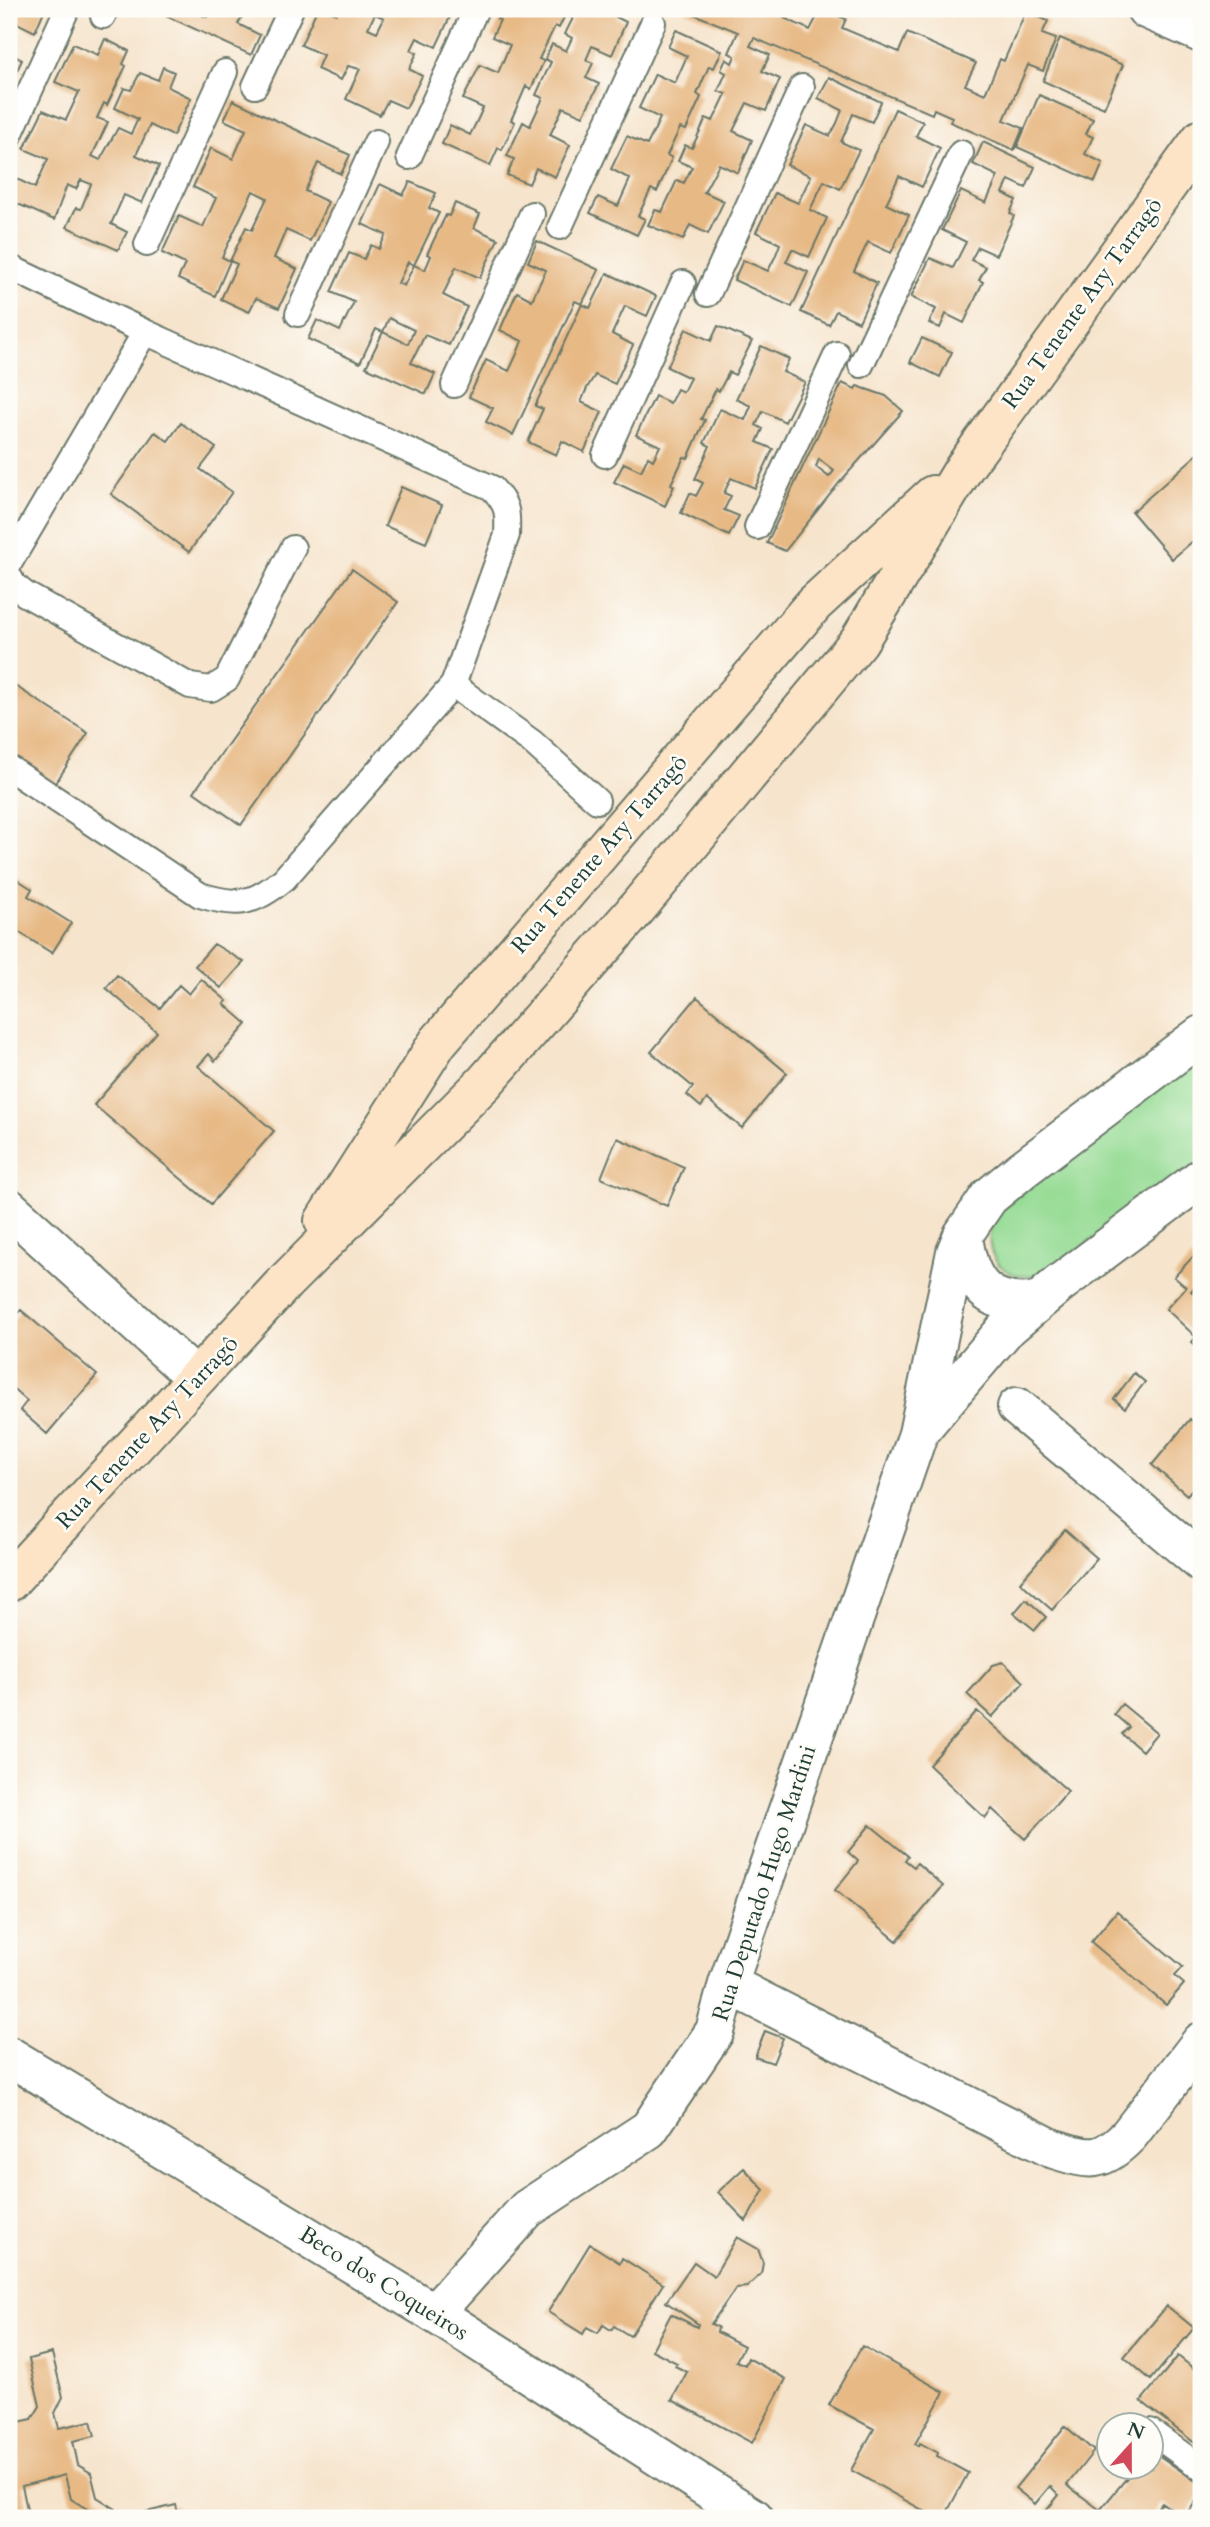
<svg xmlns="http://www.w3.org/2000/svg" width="1210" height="2527" viewBox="0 0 1210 2527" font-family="Cardo,serif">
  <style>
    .green { fill: #97dc95; stroke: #5b8c64; stroke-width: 2 }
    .building { fill: #e7b985; fill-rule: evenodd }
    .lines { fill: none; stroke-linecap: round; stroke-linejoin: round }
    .service-casing { stroke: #6a7769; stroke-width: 28 }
    .minor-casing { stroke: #6a7769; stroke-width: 42 }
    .tertiary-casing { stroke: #6a7769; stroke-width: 42 }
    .secondary-casing { stroke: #6a7769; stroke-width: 42 }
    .service { stroke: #fff; stroke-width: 24 }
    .minor { stroke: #fff; stroke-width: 38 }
    .tertiary { stroke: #fff; stroke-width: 38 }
    .secondary { stroke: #fee4c6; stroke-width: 38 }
    .labels { text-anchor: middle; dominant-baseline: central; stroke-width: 5; stroke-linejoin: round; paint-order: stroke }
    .street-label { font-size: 23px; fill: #1f3d34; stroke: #fdfcf7 }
  </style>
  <rect width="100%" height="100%" fill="#fdfcf7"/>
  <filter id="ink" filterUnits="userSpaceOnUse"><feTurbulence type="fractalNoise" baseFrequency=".0143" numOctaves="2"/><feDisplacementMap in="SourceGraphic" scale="14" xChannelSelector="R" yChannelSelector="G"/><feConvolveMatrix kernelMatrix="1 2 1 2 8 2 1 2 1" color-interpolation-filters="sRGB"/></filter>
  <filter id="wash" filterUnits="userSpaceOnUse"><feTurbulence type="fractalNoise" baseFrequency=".00686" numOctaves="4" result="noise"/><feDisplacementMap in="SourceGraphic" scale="28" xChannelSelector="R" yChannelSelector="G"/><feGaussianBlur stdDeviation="1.57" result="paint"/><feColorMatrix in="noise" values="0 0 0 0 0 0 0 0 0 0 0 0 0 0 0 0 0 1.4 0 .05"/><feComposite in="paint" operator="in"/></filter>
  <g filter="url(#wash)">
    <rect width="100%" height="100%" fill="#f6e4cc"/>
    <path class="green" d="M1201,1053V1161L1048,1272C1004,1289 974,1251 998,1211Z"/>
    <g id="blocks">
      <path class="building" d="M9,9H40L44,11L35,32L13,21L9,29Z
        M159,9H202L199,14L207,17L211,9H246L238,24L260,35L251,55L158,12Z
        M317,9H325L336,14L338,9H438L451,15L436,47L417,38L411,50L417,53L409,69L422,76L406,108L388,100L380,115L346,99L360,69L348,66L341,80L317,69L323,55L301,45ZM375,14L384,18L377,32L368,28Z
        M502,9H612L618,13L616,17L626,22L612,55L592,46L586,60L593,63L586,78L599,84L583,116L563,107L550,135L570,145L555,177L536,168L529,184L507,175L514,159L507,156L523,122L530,126L543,98L536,95L551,62L545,59L552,44L566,51L572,38L565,34L573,18L565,15L559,28L555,26L539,59L544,61L531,89L526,86L520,100L511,120L515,122L502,150L498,148L490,166L442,144L450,125L470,135L477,121L483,108L463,99L480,65L498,73L510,45L492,37L500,20L497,19Z
        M681,9H788L784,18L810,30L821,9L846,19L842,28L899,52L907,33L976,63L965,85L985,94L1000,59L1004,61L1026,11L1048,21L1042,34L1056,39L1043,71L1028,65L1004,120L1023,128L1014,150L950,122L952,117L934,109L932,114L754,38L750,46L770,55L762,71L780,79L766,111L747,103L733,131L752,140L738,173L719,164L704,192L724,201L708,234L690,225L683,240L648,225L655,210L662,212L677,180L684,183L692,167L678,161L685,145L692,148L706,118L713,121L726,94L718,91L726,73L721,70L726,59L732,63L735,56L729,53L738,32Z
        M676,30L722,51L714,68L709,66L697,94L701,97L686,130L680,128L667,155L672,158L657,192L651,189L638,216L645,219L637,235L590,213L598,197L618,206L630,179L611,169L627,136L647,145L654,131L660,118L639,108L655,74L675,83L687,56L668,47Z
        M1060,38L1123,65L1104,108L1043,81Z
        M105,39L129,51L123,64L126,66L107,105L104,103L97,118L108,122L92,156L100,160L118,128L131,134L138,119L115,108L124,88L131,90L140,73L158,80L163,67L174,72L168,87L191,98L173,136L150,125L136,155L159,166L142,203L124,195L111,224L127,232L118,250L67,227L76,208L81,209L91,184L81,180L76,189L67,185L54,220L9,200V182L11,176L35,188L48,159L24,149L43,110L66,120L79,92L55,82L73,44L98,55Z
        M9,53L22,60L9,88Z
        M829,77L881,102L872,122L853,114L841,142L859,150L840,189L824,181L810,210L827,218L809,257L792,249L786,262L808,272L792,307L734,280L743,260L768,271L775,257L780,244L756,232L775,193L798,203L811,176L787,165L806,125L830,136L837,123L842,110L818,98Z
        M1039,95L1093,119L1086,134L1093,137L1085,154L1103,163L1095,182L1017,147Z
        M233,100L350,155L341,174L318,163L305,191L328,202L310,241L286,230L274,258L297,269L279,308L256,298L249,312L221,299L237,264L230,261L246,227L252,230L267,198L253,191L222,257L230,261L215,296L178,279L185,264L162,253L179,216L203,227L216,198L193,187L211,148L233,159L240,143L246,130L224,120Z
        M895,109L923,122L916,136L940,148L922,187L899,176L886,204L909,215L891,253L868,242L854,271L877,283L859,322L836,311L829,325L801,312Z
        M983,142L1035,167L1026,188L1009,180L1003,193L1016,200L1010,213L1014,216L996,255L978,247L971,260L986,267L979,280L983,282L964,323L946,314L940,328L929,323L936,309L911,297L930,258L953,268L966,242L942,230L961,191L986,203L998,176L973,164Z
        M410,182L436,193L429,208L439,213L414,265L408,262L398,283L404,286L414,265L425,270L431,256L427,254L446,215L449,216L455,203L480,214L474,228L498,239L480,278L456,267L449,282L443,295L467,307L449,345L425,335L411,363L435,374L426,394L366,367L383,332L408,344L414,330L389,318L383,332L376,329L360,363L308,339L317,320L340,331L354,302L331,292L349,253L364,259L371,245L379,249L386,235L362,224L380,184L403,195Z
        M537,241L599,270L582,304L575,301L513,435L486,422L493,408L469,397L486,360L509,371L516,356L522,341L500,330L517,292L532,300L546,270L528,262Z
        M607,273L656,296L647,316L625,306L612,334L633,345L615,384L595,375L587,388L581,402L602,412L584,452L562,441L556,455L528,442L543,409L535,406L582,304L590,308Z
        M718,326L752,341L735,375L729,372L719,391L716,389L701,419L705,420L688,458L684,457L671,484L674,486L665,506L614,482L624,463L641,471L648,457L653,460L660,446L636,435L655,396L670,403L677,389L683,392L690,378L667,367L686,329L711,341Z
        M922,338L952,352L940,377L910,362Z
        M761,346L789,359L783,372L805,382L785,422L763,411L756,425L763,429L757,442L773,449L755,488L731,478L724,493L731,496L724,510L739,516L729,536L681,513L690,493L696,496L703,483L695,479L710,446L704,443L720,409L745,420L751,406L736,399Z
        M842,383L855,389L857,386L886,396L903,411L840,482L785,551L767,543ZM819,459L834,471L829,477L816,467Z
        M181,423L216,448L200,469L232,492L189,552L111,494L155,432L168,441Z
        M1201,451V534L1172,559L1132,512Z
        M401,487L442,505L426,543L385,526Z
        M352,569L398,602L241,825L194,792Z
        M9,682L88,733L53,787L9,758Z
        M9,874L32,889L28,896L71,923L52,953L9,926Z
        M214,944L244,962L221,988L195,966Z
        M117,975L160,1008L179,985L189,994L201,979L227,1001L224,1004L247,1024L215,1061L209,1054L198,1066L274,1131L211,1204L94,1105L157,1032L106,988Z
        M697,997L787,1073L742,1128L707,1099L701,1107L687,1095L693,1087L651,1052Z
        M617,1138L684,1167L667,1206L601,1178Z
        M1201,1248V1279L1191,1291L1192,1292L1201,1282V1350L1192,1342L1196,1337L1166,1309L1186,1287L1174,1277Z
        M21,1310L97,1375L47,1434L20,1410L27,1401L9,1385V1325Z
        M1134,1373L1145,1382L1125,1408L1114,1399Z
        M1190,1419L1201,1428V1495L1193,1488L1187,1495L1152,1465Z
        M1065,1530L1097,1558L1052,1610L1020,1582Z
        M1026,1599L1046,1617L1035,1630L1014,1613Z
        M1003,1662L1024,1682L992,1717L967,1694L993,1665Z
        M1122,1704L1157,1733L1142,1751L1122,1734L1129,1727L1114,1714Z
        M977,1711L1068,1791L1025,1839L992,1809L985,1818L929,1765Z
        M870,1825L908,1856L905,1860L914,1867L917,1863L943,1886L897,1941L835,1890L858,1861L848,1852Z
        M1117,1911L1183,1967L1175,1976L1184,1984L1166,2005L1091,1942Z
        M765,2031L783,2038L773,2063L755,2057Z
        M744,2168L764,2190L746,2221L718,2192Z
        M737,2237L758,2249L763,2263L761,2274L747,2287L736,2288L711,2324L718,2327L717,2332L744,2346L736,2361L745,2365L748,2358L786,2379L752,2443L672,2400L687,2372L675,2366L677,2363L652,2350L671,2314L697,2327L698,2324L666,2302L694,2262L714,2276Z
        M590,2244L620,2263L622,2258L663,2284L630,2336L614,2326L611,2330L603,2325L598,2333L587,2327L583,2334L548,2312Z
        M1167,2306L1194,2328L1151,2380L1124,2357Z
        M862,2346L944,2392L915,2444L919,2446L920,2443L938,2453L937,2456L968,2473L944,2518H937L851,2470L874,2429L829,2405Z
        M52,2353L63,2397L55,2413L59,2428L91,2421L95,2436L73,2441L78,2465L91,2473L97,2497L116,2509L118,2518H102L71,2499L65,2475L22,2486L29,2518H9V2424L32,2419L40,2406L29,2359Z
        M1178,2356L1198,2372L1201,2368V2448L1141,2401Z
        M1065,2426L1094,2451L1067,2485L1100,2510L1094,2518H1045L1042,2516L1059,2495L1050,2486L1035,2504L1015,2488Z
        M1151,2450L1201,2485V2493L1185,2518L1162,2503L1149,2518H1098L1102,2511L1100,2510L1135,2468H1151Z
        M176,2505L179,2518H125V2517Z"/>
    </g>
  </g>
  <g filter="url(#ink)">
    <use href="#blocks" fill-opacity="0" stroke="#6a7769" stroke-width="2"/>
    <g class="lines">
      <defs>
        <path id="service" d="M103,16L106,9
          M255,86L291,9
          M9,137L67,9
          M409,157L476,9
          M560,227L653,23
          M147,244L225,72
          M9,267L145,332L492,488C508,505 508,512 507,535L453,685L532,742L597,801
          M708,294L802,87
          M298,314L376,142
          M861,365L961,153
          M454,385L532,214
          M605,455L683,283
          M757,527L837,354
          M9,564L145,332
          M9,576L14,585L25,594L190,686L211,689L227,679L293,548
          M9,768L200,895C238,907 254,904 284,879L453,685
          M1150,2431L1201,2468"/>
        <path id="minor" d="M1146,9L1201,33
          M9,1208L196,1378
          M963,1235C968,1283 988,1309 1039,1301
          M1017,1407L1201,1562
          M921,1429L1005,1330L1059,1284L1201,1178
          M728,1984L1051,2148C1089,2160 1099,2165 1129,2135L1201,2042
          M434,2313L527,2209L649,2129L715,2031L728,1984L918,1434L956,1252L963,1235L989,1197L1023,1169L1201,1035"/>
        <path id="tertiary" d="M9,2056L434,2313L754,2518"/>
        <path id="secondary" d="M324,1221L438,1042L814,604L933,495
          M9,1582L285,1282L484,1083L633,913L859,641L964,468L1201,139"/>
      </defs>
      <use href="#service" class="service-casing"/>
      <use href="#minor" class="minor-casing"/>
      <use href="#tertiary" class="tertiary-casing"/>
      <use href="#secondary" class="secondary-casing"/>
      <use href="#service" class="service"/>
      <use href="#minor" class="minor"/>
      <use href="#tertiary" class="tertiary"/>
      <use href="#secondary" class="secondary"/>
    </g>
  </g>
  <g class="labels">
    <g class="street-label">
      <text transform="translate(1082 303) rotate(-54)">Rua Tenente Ary Tarragô</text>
      <text transform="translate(599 854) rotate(-49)">Rua Tenente Ary Tarragô</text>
      <text transform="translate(147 1432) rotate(-47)">Rua Tenente Ary Tarragô</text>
      <text transform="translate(764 1883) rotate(-72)">Rua Deputado Hugo Mardini</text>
      <text transform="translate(384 2283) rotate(32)">Beco dos Coqueiros</text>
    </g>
  </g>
  <rect width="1210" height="2527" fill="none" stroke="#fdfcf7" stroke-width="35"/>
  <g transform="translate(1130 2446) rotate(21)"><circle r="33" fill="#fdfcf7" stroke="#a4b0a9" stroke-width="2"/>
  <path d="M0-5L12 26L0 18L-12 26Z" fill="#d1495b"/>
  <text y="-10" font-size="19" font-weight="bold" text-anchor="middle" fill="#1f3d34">N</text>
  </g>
</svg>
